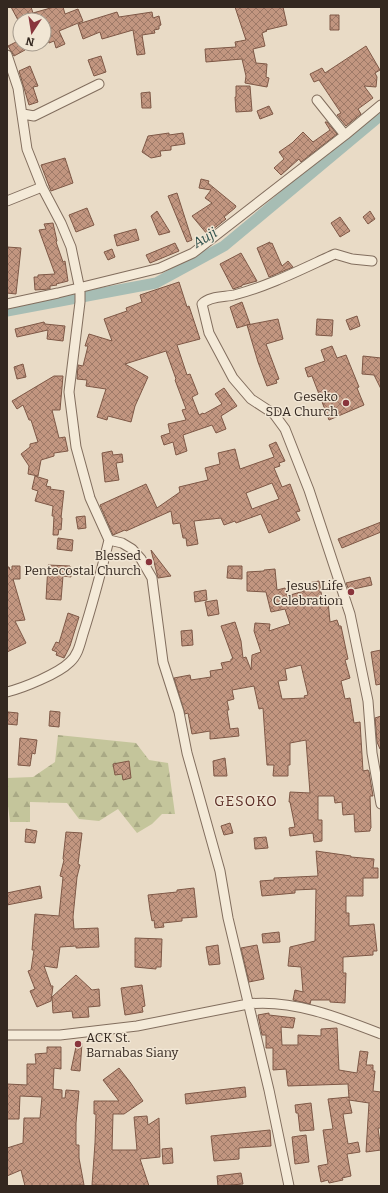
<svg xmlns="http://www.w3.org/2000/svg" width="388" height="1193" viewBox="0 0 388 1193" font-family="Bitter,serif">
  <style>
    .forest { fill: url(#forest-firs) }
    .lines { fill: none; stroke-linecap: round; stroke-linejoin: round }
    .canal { stroke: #a7bdb4; stroke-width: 11 }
    .building { fill: url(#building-cross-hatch); stroke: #7e5846; fill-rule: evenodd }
    .street-casing { stroke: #826e5e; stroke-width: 11 }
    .street { stroke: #f4ead8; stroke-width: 9 }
    .poi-dot { fill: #89353c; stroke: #f1e6d4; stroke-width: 1.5 }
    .labels { text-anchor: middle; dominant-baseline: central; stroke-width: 3; stroke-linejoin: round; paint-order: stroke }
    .poi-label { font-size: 13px; fill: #342820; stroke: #f1e6d4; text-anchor: end }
    .water-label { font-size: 14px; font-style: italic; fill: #31524d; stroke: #f1e6d4 }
    .neighbourhood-label { font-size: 14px; letter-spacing: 1px; fill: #5b2b24; stroke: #f1e6d4 }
  </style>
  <defs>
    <pattern id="forest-firs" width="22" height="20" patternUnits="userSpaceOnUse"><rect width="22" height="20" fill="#c4c59b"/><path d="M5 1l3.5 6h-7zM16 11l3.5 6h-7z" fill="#a9a985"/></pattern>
    <pattern id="building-cross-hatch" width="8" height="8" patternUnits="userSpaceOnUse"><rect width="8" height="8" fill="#c29680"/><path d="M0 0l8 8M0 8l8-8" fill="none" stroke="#9e7a68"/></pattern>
  </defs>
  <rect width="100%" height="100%" fill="#e9dbc6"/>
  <path class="forest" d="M58,735L136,743L149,760L168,763L175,814H162L152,824L137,833L118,809L99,821L79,819L67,803L30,802V822H10L7,797V778L33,777L55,762Z"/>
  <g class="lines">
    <path class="canal" d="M7,311L156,283L224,246L381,115"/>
  </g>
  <path class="building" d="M11,7H31L33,13L54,7H63L65,14L78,9L83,21L59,31L65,44L56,48L54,41L49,43L44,32V20H18Z
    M235,7H283L287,25L266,30L267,31L262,33L265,46L253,49L256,63L267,64L266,77L269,78L267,87L245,83L246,76L242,59L206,62L205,49L236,47L235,42L246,40Z
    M117,12L119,17L152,12L153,18L159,16L161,25L159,26V29L154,30L155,33L142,35L145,54L137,55L133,30L102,39L100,32L83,39L78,24Z
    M330,15H339V30H330Z
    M20,40V44H22L25,50L14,56L8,46Z
    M366,46L380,70L375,73L377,77L376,87L364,86L373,98L358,109L361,114L346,126L337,115L341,113L319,80L314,82L310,74L322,68L325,73Z
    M101,56L106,72L94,76L88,60Z
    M30,66L38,86L33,87L38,102L29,105L19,71Z
    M236,86H250L252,111L236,112L235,97H236Z
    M150,92L151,108H142L141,93Z
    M269,106L273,114L260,119L257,111Z
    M325,122H327L337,134L301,162L299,159L281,175L274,168L284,159L279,152L292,143L303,132L313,142L330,130Z
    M169,133V135L183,133L185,144L171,146V150L160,151L161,156L151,158L142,152L148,136Z
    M65,158L73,183L51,191L41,165Z
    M201,179L209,181L208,183L236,206L235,208L224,217L226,219L207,234L192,216L212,203L205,198L211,190L199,188Z
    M177,193L192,240L187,242L168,196Z
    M87,208L94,225L76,232L69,215Z
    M157,211L170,232L159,235L151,216Z
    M370,211L375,219L368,224L363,217Z
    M340,217L350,231L340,237L331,223Z
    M53,223L57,241L56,242L63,262L65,261L68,281L56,284L57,285L50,286V289L35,290L34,277H38V275L55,274L39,230L46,229L44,224Z
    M136,229L139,240L117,246L114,235Z
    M270,242V244L272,243L282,266L288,261L293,267L269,277L257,248Z
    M175,243L179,251L150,263L146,255Z
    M7,247L21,248L16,294L7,293Z
    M112,249L115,257L108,260L104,252Z
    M241,253L257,281L242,285V286L233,289L220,264Z
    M179,282L187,307L189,306L200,339L177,345L187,375L190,374L198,394L192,397L199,415L203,413L204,414L222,404L215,394L224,388L237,406L221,416L226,429L216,433L212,425L183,435L187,451L176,455L173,442L164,445L161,436L170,433L168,424L186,420L182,410L186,409L175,380L176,379L166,351L125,364L148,377L135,406L131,422L108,416L107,420L97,417L106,389L86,386L87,380L77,379L78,365L83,366L88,346H85L89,334L112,341L104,319L127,311L126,308L142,302L140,295Z
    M242,302L250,324L237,328L230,307Z
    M357,316L360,326L350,330L346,320Z
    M278,319L283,339L266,344L279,379L276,380L277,383L267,386L258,362L247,325Z
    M317,319L333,320L332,336L316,335Z
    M44,322L45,324L65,326L63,341L47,339L48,330L17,337L15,329Z
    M332,346L337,358L346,355L359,387L357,388L364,405L329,420L312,376L308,377L305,368L325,361L321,350Z
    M363,356L381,358V389L374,375L362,374Z
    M23,364L26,377L17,379L14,367Z
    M54,376H63L60,410H52L59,438L65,437L68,451L54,453V456L41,460L38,476L28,474L29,466L21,454L30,447V444L38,442L31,420H29L23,405L17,409L12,401Z
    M276,442L285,461L279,463L280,466L274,468L282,487L290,484L300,511L296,512L300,520L269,533L261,514L236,523L235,521L224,525L221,518L194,521L198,544L187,546L186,538H183L180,523L173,524L171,511L126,531L125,530L113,535L100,505L146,484L157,508L180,492L179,487L208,480L205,468L220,464L218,453L235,449L240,469L274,457L269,445ZM272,483L279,499L252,509L246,493Z
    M112,451L113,455L122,454L123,462L116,463L119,480L105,482L102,453Z
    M35,476L48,480L46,486L51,487L50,489L64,491L61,518H62L61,530L59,529L58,535H53L54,516H52L53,506L35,501L38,491L32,489Z
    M85,516L86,528L78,529L76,517Z
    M381,522V532L342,548L338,539Z
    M58,538L73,540L72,551L57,549Z
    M151,550L171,576L158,578Z
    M48,565L70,566L71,577L63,576L61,600L46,599Z
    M12,566H20V579H13L25,620L15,621L26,643L7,652V567H9L10,570H12Z
    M228,566H242V579L227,578Z
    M275,569L277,590L285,588L287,596L304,591L303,584L319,581L323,603L328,601L330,622L337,620L339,626H341L348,659L345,660L350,678L341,681L345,699L350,698L354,723L360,722L363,771L368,770L369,772L373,796H370L371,828L370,829V831L355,832L354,814L343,815L342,802L335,803L334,796H318V820H322V841L314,842L313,833L290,836L289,828L295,827L290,802H289L290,792L310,793L306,740L290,743V765H288V776H273L274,765H267L263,708L259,709L254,686L232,690L234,699L227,701L229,710H227L230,729L238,728L239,736L210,739V731L192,734L188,713L185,714L174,678L190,675L191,680L211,677L210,671L223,669L221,663L231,661V659H233L221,626L235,622L241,641L243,658L246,657L251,670L252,655L261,652L254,631L255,623L270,624L269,631L290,624L285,609L271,612L266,592L247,591V572L264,571V570ZM301,665L308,695L304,696L305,698L282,699L278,681L287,680L285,669Z
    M370,577L372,585L349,590L346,583Z
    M206,590L207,600L195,602L194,592Z
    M217,600L219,614L208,616L205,602Z
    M68,613L79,617L70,646L64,658L56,655L57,652L52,650L56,642L59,643Z
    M192,630L193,645L182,646L181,631Z
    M381,650V684L376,685L371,652Z
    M50,711L60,712L59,727L49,726Z
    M8,712L18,713L17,725L7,724Z
    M381,716V748L380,749L377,742L375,718Z
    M20,738L37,740L35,754L32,753L30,766L18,765Z
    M225,758L227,776H214L213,761Z
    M129,761L131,778L123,780L122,774L115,775L113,764Z
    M230,823L233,833L224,835L221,826Z
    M26,829L37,831L35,843L25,842Z
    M66,832L82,833L78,864L80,865L77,877L73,917L74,929L98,928L99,947L76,948V946L60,947L57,968L44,966L51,986H53L51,1001L37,1007L30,991L35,989L28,971L31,970L34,950H32L35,914L59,916L63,877L60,876L64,860L63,859Z
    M266,837L268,848L255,849L254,838Z
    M316,851L351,856V857L374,859L373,868H378V878H363V896H346V913H349V926L374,924L377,951H373V955L343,957V973H346L345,1003L330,1002V1000H311L310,1004L293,1000L295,990L303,992L301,967L288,966L290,947L315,941L316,889L295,890V893L262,896L260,881L274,880V878L318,876Z
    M40,886L42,898L7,905V893Z
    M194,888L197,917L182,918V921L163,923L164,927L155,928L154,920L152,921L150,910L148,895L177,892V890Z
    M279,932L280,942L263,943L262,934Z
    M135,938L162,939L161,967H156V969L135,967Z
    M218,945L220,964L209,965L206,947Z
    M257,945L264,979L249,982L241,948Z
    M76,975L92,990L99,989L100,1006L88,1007L89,1017L73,1018L72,1011L53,1013L52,997Z
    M142,985L145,1006L142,1007L143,1012L125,1015L121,988Z
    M269,1013V1015L295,1018L293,1028L281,1027L282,1045H298V1035L321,1036V1029L337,1028L339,1070L357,1073L360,1051L368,1052L366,1065H373V1071H375L373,1091L381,1092V1128H378L381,1150L366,1152L369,1103L349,1100L352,1113L343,1114L348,1144L358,1142L360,1152L347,1154L351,1176L342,1178L343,1180L329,1183L328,1180L321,1182L318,1166L328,1164L323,1130L333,1129L328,1099L349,1097V1098L348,1084L288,1086L286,1069L273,1070V1048H266V1035H262L258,1015Z
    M77,1042L82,1043L80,1071L71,1070Z
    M47,1047H61V1069L54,1068L53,1089L62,1090V1098H65L66,1090L79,1091L76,1123V1145H79V1158L84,1185L25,1186L21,1170L7,1176V1148L23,1143L24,1118H40L42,1097L20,1096L19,1119H7V1084L27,1085V1064H36L35,1054L47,1053Z
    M119,1068L130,1082L143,1101L124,1114H113L112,1150H137L134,1117L147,1116L148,1125L159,1118L160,1157L140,1159L149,1186L92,1185L95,1143L96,1114H94V1101H119L103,1080Z
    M245,1087L246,1097L186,1104L185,1094Z
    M311,1103L314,1130L300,1131L298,1113H296L295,1105Z
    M270,1130L271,1146L239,1148V1159L214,1161L211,1136Z
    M306,1135L309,1162L295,1164L292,1137Z
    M172,1148L173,1163L163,1164L162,1149Z
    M241,1173L243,1184L218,1186L217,1176Z"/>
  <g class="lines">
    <defs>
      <path id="street" d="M7,55L18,88L27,149L42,187L61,223L71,247L80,290V302L69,392L76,447L90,498L109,540L122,543L132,549L141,559L152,578L163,662L179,712L187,753L220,871L228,918L269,1090L289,1186
        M317,100L345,135
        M23,114L34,116L99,84
        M7,201L42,187
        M372,261L352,259L335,254C302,269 269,286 234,295C225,297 209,296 202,304L209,333L233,378L251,399L274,414L285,429L309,490L350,614L368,701L372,753L381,804
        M7,304L58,293L160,268L193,253L345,135L381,105
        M7,692C23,688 58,674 70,662C78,655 80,644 83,634C93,603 101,572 109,540
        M7,1035H60L137,1026L248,1004C293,999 340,1018 381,1034"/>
    </defs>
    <use href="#street" class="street-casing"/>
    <use href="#street" class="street"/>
  </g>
  <g class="poi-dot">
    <circle cx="346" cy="403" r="4"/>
    <circle cx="149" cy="562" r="4"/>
    <circle cx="351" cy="592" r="4"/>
    <circle cx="78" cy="1044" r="4"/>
  </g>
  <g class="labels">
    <g class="poi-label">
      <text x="338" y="396">Geseko<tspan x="338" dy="15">SDA Church</tspan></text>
      <text x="141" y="555">Blessed<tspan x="141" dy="15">Pentecostal Church</tspan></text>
      <text x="343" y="585">Jesus Life<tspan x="343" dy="15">Celebration</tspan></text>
      <text x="86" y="1037" text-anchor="start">ACK St.<tspan x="86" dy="15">Barnabas Siany</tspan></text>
    </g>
    <g class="water-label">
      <text transform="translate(205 238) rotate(-31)">Auji</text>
    </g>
    <g class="neighbourhood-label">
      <text x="246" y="801">GESOKO</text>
    </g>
  </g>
  <rect width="388" height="1193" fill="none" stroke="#342820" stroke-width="16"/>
  <g transform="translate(32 32) rotate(192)"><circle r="19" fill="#f1e6d4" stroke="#a59a8c"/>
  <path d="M0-3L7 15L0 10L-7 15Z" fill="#89353c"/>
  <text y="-6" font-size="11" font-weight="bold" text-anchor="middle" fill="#342820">N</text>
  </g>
</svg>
